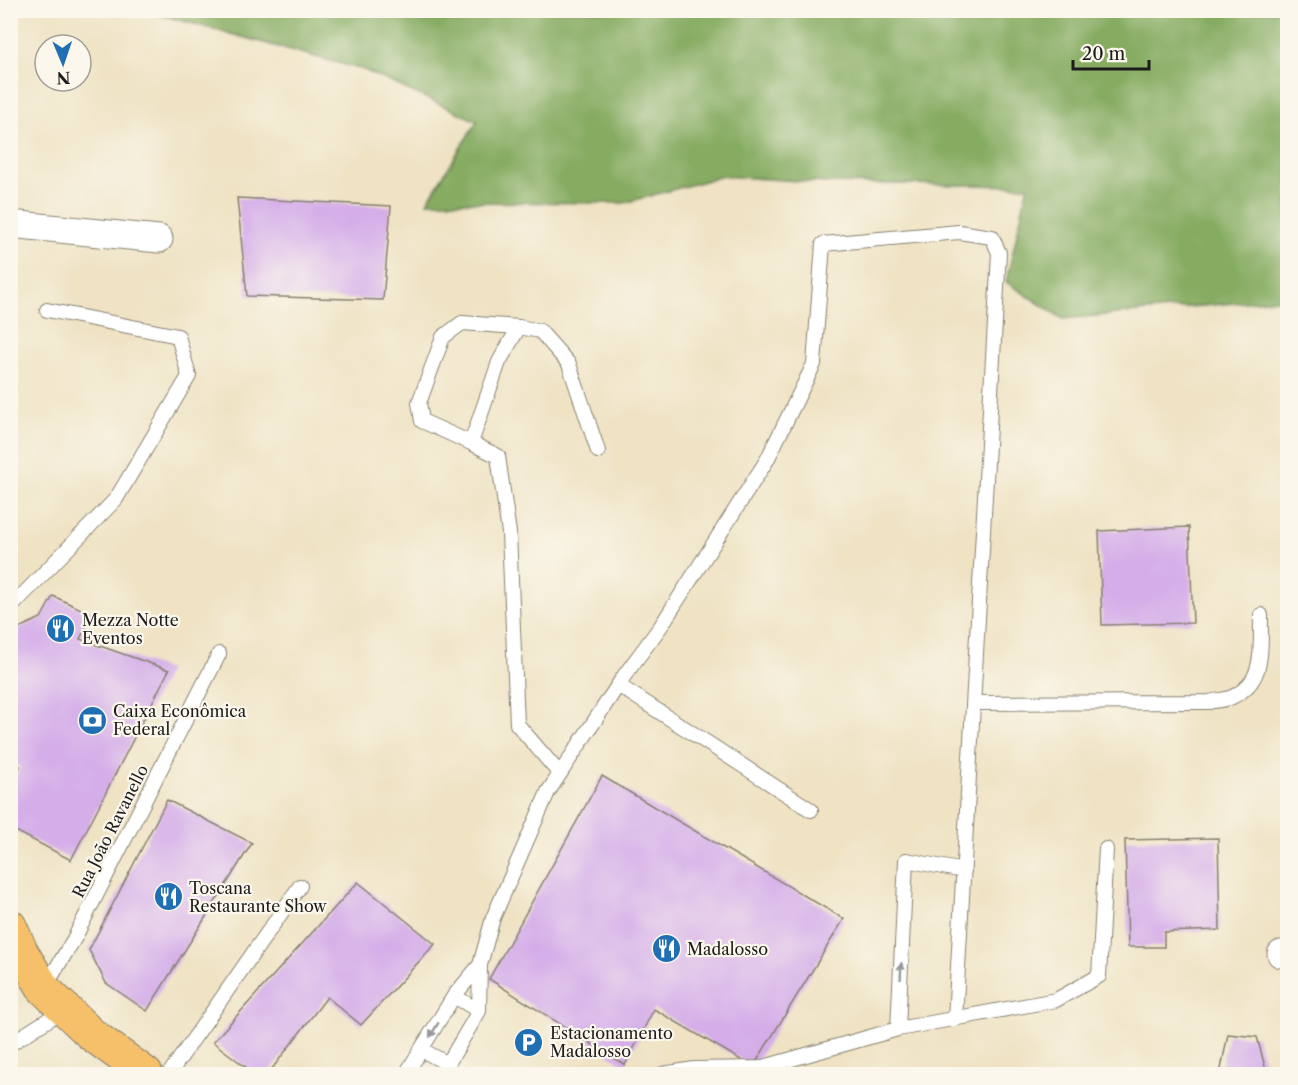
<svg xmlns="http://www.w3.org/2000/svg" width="1298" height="1085" viewBox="0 0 1298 1085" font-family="'Libre Caslon Text',serif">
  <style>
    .forest { fill: #86ac62; stroke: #51643f; stroke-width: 1.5 }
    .building { fill: #d4ade9 }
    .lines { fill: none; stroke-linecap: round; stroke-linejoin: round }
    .lane-casing { stroke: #868070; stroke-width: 16 }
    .street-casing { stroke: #868070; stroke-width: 29 }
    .primary-casing { stroke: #868070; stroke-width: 35 }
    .lane { stroke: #fff; stroke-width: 14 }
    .street { stroke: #fff; stroke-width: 27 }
    .primary { stroke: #f6c06b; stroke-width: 33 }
    .oneway { fill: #999 }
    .labels { text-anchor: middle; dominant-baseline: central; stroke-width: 4.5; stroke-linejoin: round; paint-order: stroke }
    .poi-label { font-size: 16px; fill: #1c1c1c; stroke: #fbf7ec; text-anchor: start }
    .street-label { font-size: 16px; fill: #1c1c1c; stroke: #fbf7ec }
  </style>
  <rect width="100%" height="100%" fill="#fbf7ec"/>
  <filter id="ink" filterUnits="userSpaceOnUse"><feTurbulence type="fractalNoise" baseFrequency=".0167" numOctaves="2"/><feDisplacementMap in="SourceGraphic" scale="12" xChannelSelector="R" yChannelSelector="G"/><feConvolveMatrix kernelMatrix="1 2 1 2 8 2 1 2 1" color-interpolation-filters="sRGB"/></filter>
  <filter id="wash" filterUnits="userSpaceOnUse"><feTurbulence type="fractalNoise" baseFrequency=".008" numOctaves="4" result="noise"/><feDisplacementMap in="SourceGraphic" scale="24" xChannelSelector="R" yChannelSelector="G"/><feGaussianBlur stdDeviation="1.35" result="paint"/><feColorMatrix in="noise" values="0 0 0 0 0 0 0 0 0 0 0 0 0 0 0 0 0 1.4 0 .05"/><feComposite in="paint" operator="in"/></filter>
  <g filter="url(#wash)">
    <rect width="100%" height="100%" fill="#efe3c4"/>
    <path class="forest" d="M146,11H1287V298L1063,319L1006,282L1028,186L827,183L723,176L624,203L427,202L477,121L364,70Z"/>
    <g id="blocks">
      <path class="building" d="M237,198L391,206L383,300L247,296Z
        M1189,527L1193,623L1102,625L1099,531Z
        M53,596L92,614L80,639L169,670L71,860L10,828V792L20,766L10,762V632L41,618Z
        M602,776L844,919L753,1067L654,1009L625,1065L489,979Z
        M167,800L252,843L147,1011L106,983L89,950Z
        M1218,838L1220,930L1164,932V947H1128L1125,840Z
        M358,882L435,944L361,1025L327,997L268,1074H255L213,1042Z
        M1228,1034L1257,1037L1267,1074H1220Z
        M831,1072H935V1074H831Z"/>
    </g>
  </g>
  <g filter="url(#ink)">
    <use href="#blocks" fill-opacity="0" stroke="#868070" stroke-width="1.5"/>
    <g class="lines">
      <defs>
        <path id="lane" d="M519,327L499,362L471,443L498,456L509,533L517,724L560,774
          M471,443L422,421L419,403L443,337L462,323L519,327L540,331L569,364L598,451
          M10,608L116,499L189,376L178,336L47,310
          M618,685L811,810
          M973,703L1209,702C1217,700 1226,700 1232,697C1267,681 1260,646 1261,615
          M45,987L74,939L219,654
          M454,996L479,1011
          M898,1029L906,860L964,871
          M10,1044L65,1009
          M422,1050L448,1064
          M169,1074L300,886
          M406,1074L454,996L480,965
          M442,1074L479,1011L480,965L493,918L548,792L624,676L661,626L767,460L814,364L823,244L959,232L992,237L999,253L955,1019
          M663,1074L694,1069L760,1068L898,1029L1056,1000L1099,976L1106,849"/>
        <path id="street" d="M10,224L159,239
          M1281,954L1288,953"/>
        <path id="primary" d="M10,926L22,953L44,989L91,1034L146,1074"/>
      </defs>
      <use href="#lane" class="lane-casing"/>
      <use href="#street" class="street-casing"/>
      <use href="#primary" class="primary-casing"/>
      <use href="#lane" class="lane"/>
      <use href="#street" class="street"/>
      <use href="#primary" class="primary"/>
    </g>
    <defs><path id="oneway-solid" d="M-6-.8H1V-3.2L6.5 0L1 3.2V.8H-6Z" transform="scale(1.5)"/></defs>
    <g class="oneway">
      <use href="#oneway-solid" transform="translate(901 971) rotate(-87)"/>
      <use href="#oneway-solid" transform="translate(434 1030) rotate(121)"/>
    </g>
  </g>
  <defs>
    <symbol id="restaurant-disc" viewBox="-11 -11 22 22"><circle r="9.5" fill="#1f6fb2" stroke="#fbf7ec"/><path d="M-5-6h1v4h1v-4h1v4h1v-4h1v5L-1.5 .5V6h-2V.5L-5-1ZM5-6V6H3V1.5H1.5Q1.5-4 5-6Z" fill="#fff"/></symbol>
    <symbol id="bank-disc" viewBox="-11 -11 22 22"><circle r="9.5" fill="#1f6fb2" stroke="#fbf7ec"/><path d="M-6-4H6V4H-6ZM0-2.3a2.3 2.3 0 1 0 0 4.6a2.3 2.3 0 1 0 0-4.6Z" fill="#fff"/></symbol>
    <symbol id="parking-disc" viewBox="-11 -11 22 22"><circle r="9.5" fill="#1f6fb2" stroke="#fbf7ec"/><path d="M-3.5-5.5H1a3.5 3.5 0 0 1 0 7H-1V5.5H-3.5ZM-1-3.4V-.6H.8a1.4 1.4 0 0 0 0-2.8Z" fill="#fff"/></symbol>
  </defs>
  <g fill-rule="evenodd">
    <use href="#restaurant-disc" x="44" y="612" width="33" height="33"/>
    <use href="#bank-disc" x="76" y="704" width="33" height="33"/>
    <use href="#restaurant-disc" x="152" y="880" width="33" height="33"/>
    <use href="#restaurant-disc" x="650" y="932" width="33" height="33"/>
    <use href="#parking-disc" x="512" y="1026" width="33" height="33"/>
  </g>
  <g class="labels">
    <g class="poi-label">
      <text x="82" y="620">Mezza Notte<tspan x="82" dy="18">Eventos</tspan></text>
      <text x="113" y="711">Caixa Econômica<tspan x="113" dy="18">Federal</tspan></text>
      <text x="189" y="888">Toscana<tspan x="189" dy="18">Restaurante Show</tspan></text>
      <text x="687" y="949">Madalosso</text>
      <text x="550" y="1033">Estacionamento<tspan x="550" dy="18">Madalosso</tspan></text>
    </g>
    <g class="street-label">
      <text transform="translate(110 831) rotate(-63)">Rua João Ravanello</text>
    </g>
  </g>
  <rect width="1298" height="1085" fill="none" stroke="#fbf7ec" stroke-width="36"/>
  <g transform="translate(63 63) rotate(178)"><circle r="28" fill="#fbf7ec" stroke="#a29f99" stroke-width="1.5"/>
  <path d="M0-4.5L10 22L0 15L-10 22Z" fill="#1f6fb2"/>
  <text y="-9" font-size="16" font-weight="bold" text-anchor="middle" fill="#1c1c1c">N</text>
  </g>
  <path d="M1073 60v9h76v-9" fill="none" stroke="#1c1c1c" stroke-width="3"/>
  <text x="1082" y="60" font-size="18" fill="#1c1c1c" stroke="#fbf7ec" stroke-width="4.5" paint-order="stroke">20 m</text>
</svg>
